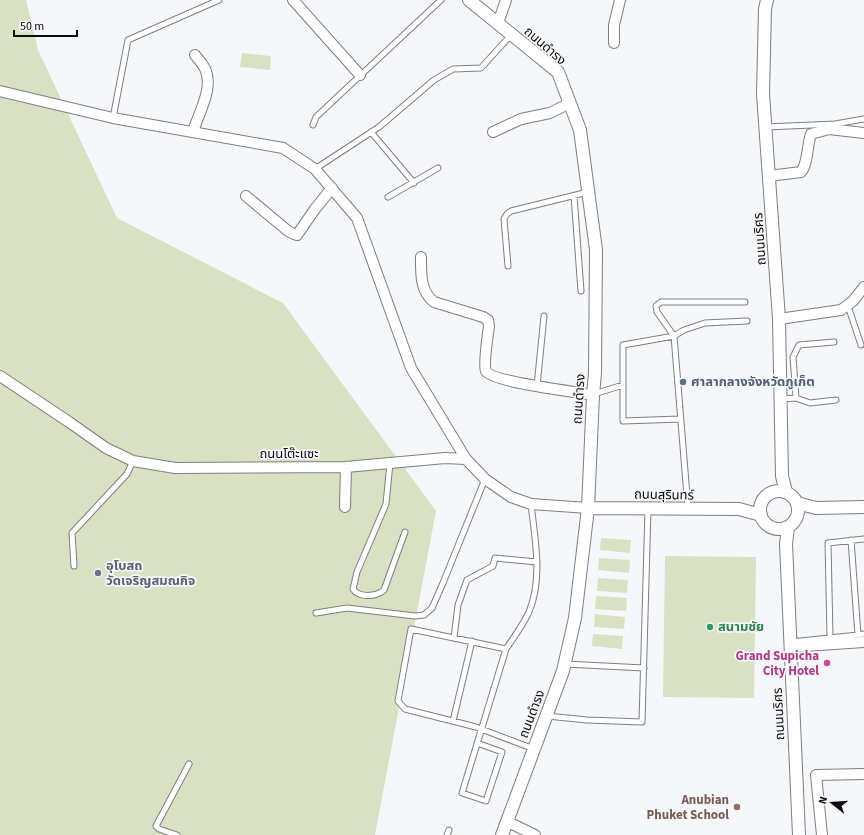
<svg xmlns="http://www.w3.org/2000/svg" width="864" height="835" viewBox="0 0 864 835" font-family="'Source Sans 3','Noto Sans Thai',sans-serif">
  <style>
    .green { fill: #dae1c3 }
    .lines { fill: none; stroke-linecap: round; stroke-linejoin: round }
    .service-casing { stroke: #7d7e82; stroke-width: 7 }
    .minor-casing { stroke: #7d7e82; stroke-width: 12 }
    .tertiary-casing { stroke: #7d7e82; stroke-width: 14 }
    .service { stroke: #fff; stroke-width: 5 }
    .minor { stroke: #fff; stroke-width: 10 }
    .tertiary { stroke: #fff; stroke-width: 12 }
    .service-dot { fill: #5c6f8a; stroke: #f6f7fb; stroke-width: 1.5 }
    .worship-dot { fill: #6b7280; stroke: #f6f7fb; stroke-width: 1.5 }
    .leisure-dot { fill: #2e9e5b; stroke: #f6f7fb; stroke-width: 1.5 }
    .hotel-dot { fill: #d1479c; stroke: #f6f7fb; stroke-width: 1.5 }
    .education-dot { fill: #8d6e63; stroke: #f6f7fb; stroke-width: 1.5 }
    .labels { text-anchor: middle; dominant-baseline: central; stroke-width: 3.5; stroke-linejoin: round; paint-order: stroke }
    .street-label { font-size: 13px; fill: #0c0c0e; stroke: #f6f7fb }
    .service-label { font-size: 13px; font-weight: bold; fill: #4e5e75; stroke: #f6f7fb; text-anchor: start }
    .worship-label { font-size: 13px; font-weight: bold; fill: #5b616d; stroke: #f6f7fb; text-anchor: start }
    .leisure-label { font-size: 13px; font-weight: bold; fill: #27864d; stroke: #f6f7fb; text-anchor: start }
    .hotel-label { font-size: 13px; font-weight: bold; fill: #b23c85; stroke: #f6f7fb; text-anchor: end }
    .education-label { font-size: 13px; font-weight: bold; fill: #785e54; stroke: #f6f7fb; text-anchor: end }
  </style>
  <rect width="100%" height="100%" fill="#f6f7fb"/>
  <path class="green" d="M0,0H26L38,50L117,218L283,303L436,511L375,835H0Z
    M242,53L271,56L270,70L240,67Z
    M601,538L631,540L630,553L600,550Z
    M665,556L756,557L754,698L663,697Z
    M599,558L630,560L629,573L598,570Z
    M598,578L628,580L627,593L597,591Z
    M596,596L627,598L626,611L595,609Z
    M595,614L625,617L624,629L594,627Z
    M593,634L623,636L622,649L592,646Z"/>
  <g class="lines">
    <defs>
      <path id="service" d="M113,118L128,40L219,0
        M313,125L316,117L441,0
        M766,127L835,124L864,119
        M371,132L414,183
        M315,169L379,127L434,80L453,69L481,68L511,35
        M574,196L581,291
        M388,197L438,168
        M508,266L504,219L507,214L511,211L588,192
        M848,306L861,345
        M537,386L544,316
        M594,394L623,385
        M796,398L793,357L799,345L834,342
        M781,399L796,398L810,403L836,400
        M680,419L623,421V345L674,336L684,330L705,323L747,321
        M390,463L386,504L357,572L353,589C359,598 376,597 384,590L405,532
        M531,504C535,540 543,578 529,612C523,625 514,637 506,649L411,629L398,701L405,709L476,727L534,749
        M688,508L674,336L657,312L656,306L661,302H745
        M851,540L858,635L864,634
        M74,566L72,533L127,474L133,461
        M316,613L347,608L415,616L424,615L432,608L443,583L485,479
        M830,637L828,543L864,539
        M454,638L458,605L467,580L493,566L495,558L537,562
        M791,642L858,635
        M565,664L644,668
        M547,716L587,720L642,722L648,509
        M453,721L472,641
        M477,743L502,752L486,801L462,793L506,649
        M177,835L159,829L156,826L189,764
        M447,835L449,830"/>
      <path id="minor" d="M293,0L360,75
        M498,23L506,0
        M614,43V25L620,0
        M0,91L113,118L283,148L315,169L357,218L411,368L466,459L485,479L511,497L531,504L588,508
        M193,132C198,114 213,90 206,71C204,65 199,60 195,55
        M493,132L521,119L550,113L570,103
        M769,176L801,172C808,164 807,145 811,134L829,129L864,133
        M246,196L288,231L294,234L297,235L315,209L332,188
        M421,257C421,274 420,291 434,302L483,317L488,320L489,326C488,334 483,365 486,371C492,382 577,392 593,395
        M779,319L841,310L853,301L864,287
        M0,376L69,422L106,448L133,461L175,468L346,467L445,458L466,459
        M345,507L346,467
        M790,647L864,642
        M508,822L535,835
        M822,835L816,775L864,774"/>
      <path id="tertiary" d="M469,0L558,72L580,130L596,250L595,373L593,395L588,508L575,618L563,671L502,835
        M767,0L765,9L763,94L779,319L782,476L786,492
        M760 510a19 19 0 1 1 38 0a19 19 0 1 1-38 0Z
        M797,503L816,508L864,507
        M588,508L739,509L761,515
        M788,527L786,544L799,835"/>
    </defs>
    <use href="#service" class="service-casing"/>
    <use href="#minor" class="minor-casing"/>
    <use href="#tertiary" class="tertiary-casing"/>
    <use href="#service" class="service"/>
    <use href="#minor" class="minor"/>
    <use href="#tertiary" class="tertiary"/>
  </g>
  <circle class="service-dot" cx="683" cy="382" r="4"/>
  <circle class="worship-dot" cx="98" cy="573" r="4"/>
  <circle class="leisure-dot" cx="710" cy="627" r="4"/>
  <circle class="hotel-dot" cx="827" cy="663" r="4"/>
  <circle class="education-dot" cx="737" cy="807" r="4"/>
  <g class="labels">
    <g class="street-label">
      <text transform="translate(545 46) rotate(41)">ถนนดำรง</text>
      <text transform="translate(760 239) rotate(-94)">ถนนนริศร</text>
      <text transform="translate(579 399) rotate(-86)">ถนนดำรง</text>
      <text x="289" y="454">ถนนโต๊ะแซะ</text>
      <text transform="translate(664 495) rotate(1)">ถนนสุรินทร์</text>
      <text transform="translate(532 714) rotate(-69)">ถนนดำรง</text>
      <text transform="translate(779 714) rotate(-93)">ถนนนริศร</text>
    </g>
    <g class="service-label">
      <text x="691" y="382">ศาลากลางจังหวัดภูเก็ต</text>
    </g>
    <g class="worship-label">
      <text x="106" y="566">อุโบสถ<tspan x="106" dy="15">วัดเจริญสมณกิจ</tspan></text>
    </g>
    <g class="leisure-label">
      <text x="718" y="627">สนามชัย</text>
    </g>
    <g class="hotel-label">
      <text x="819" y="656">Grand Supicha<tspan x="819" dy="15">City Hotel</tspan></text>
    </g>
    <g class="education-label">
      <text x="729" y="800">Anubian<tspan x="729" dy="15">Phuket School</tspan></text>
    </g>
  </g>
  <g transform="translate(832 803) rotate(287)" stroke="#f6f7fb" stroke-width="3" paint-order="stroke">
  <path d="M0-3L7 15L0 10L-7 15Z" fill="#0c0c0e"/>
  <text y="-6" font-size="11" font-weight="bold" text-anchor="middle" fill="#0c0c0e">N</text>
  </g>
  <path d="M14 30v6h63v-6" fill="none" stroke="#0c0c0e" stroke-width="2"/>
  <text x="20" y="30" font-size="12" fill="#0c0c0e" stroke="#f6f7fb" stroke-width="3" paint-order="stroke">50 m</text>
</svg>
